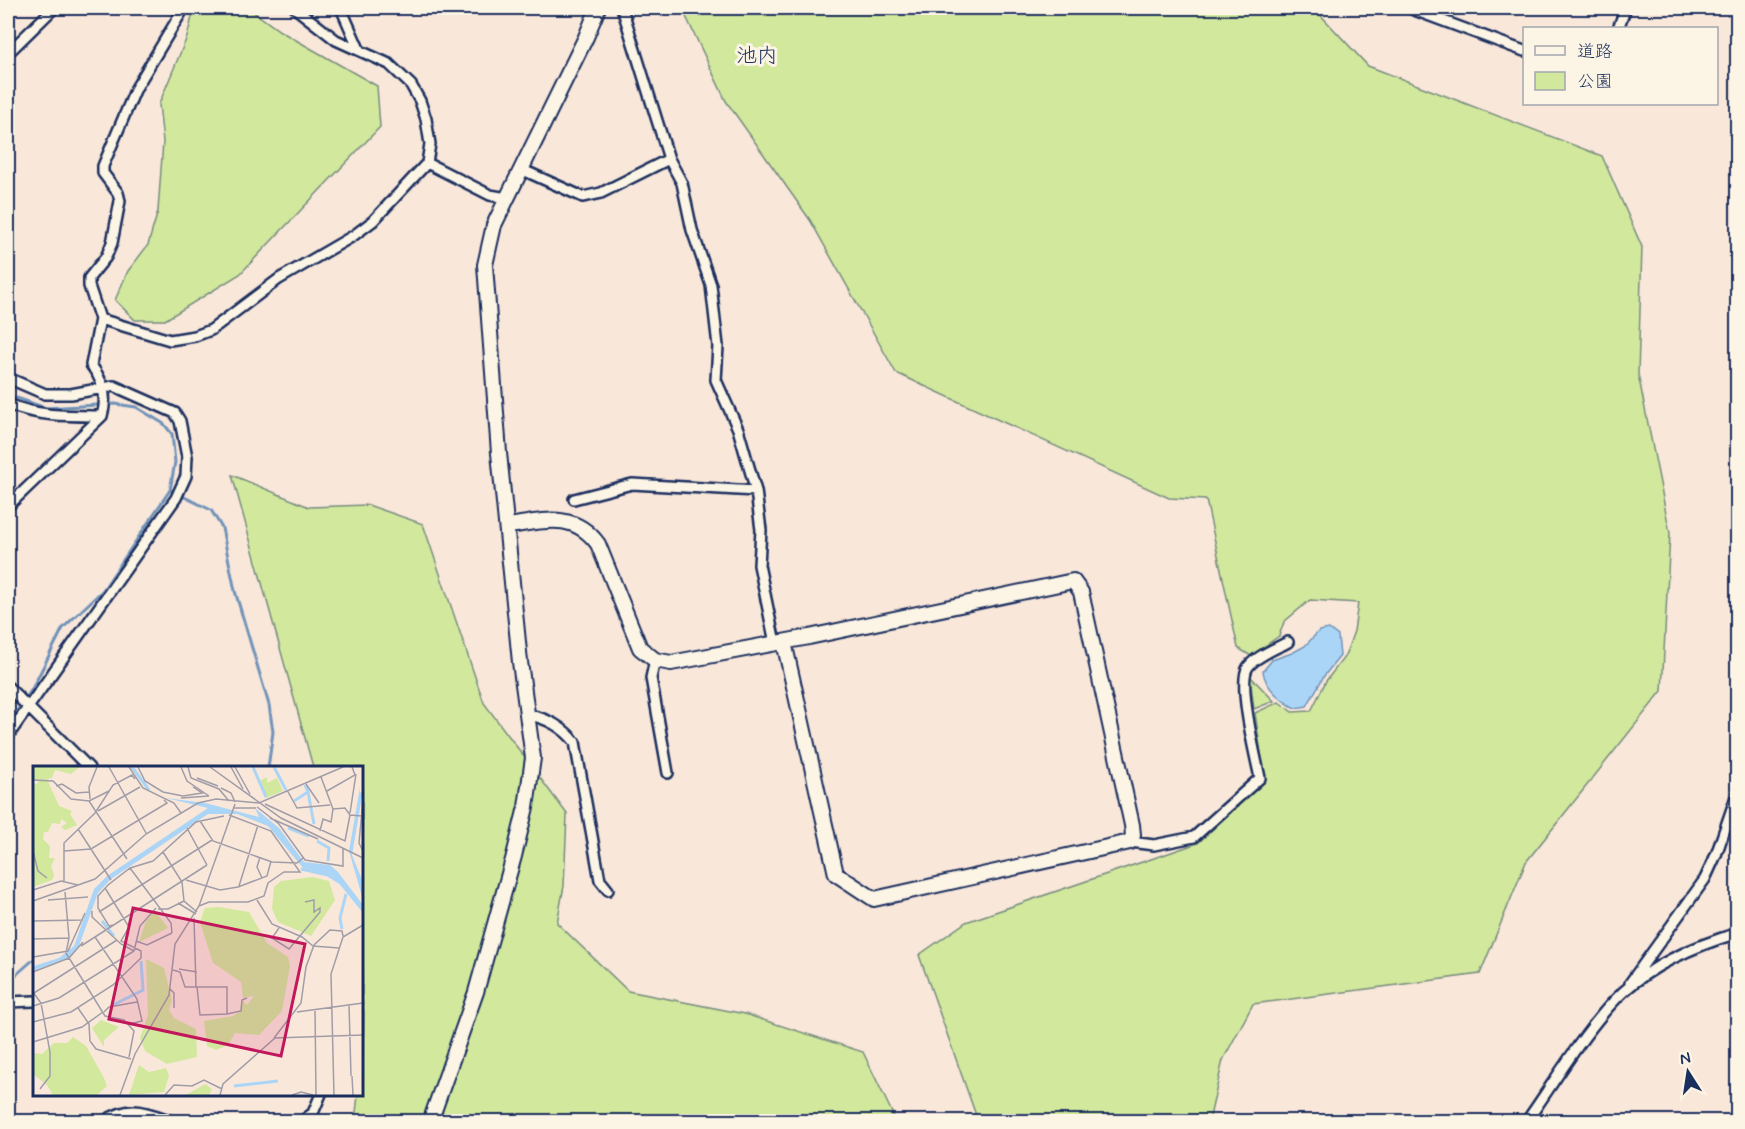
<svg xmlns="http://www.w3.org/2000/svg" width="1745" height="1129" viewBox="0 0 1745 1129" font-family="Mynerve,'Klee One',sans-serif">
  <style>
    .green { fill: #d2e89d; stroke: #768c7e; stroke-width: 1.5 }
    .water { fill: #abd5f6; stroke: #7193b9; stroke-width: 1.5 }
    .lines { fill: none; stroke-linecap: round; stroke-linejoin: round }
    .stream { stroke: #7193b9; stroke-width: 3 }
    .street-casing { stroke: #1b2f5e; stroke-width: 14 }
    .secondary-casing { stroke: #1b2f5e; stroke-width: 18 }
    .street { stroke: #fcf5e5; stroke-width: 9 }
    .secondary { stroke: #fcf5e5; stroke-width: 14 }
    .labels { text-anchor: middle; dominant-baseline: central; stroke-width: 6; stroke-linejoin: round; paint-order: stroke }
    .neighbourhood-label { font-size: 21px; fill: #1b2f5e; stroke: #fcf5e5 }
    .inset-river { fill: none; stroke: #abd5f6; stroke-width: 3 }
    .inset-road { fill: none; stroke: #a09da8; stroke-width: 1.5 }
    .view { fill: #c2185b; fill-opacity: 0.15; stroke: #c2185b; stroke-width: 3 }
    .inset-edge { fill: none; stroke: #1b2f5e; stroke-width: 3 }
  </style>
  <rect width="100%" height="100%" fill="#f9e7da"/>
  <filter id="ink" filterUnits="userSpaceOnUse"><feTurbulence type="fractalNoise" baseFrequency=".0167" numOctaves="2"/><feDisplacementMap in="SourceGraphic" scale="12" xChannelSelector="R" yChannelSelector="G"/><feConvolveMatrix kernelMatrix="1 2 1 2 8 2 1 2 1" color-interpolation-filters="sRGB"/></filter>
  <g filter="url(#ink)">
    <path class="green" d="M198,8H248L280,31L377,86L380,127L240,274L165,320H135L115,300L128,271L148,245L158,211L163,142L159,104L187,37L193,13Z
      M682,8H1314L1368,66L1602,156L1642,247L1638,374L1670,533L1662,691L1526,862L1480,974L1253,1004L1223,1060L1209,1121H978L919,955L966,922L1198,843L1265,780L1255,713L1279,702L1292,712L1311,711L1326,681L1345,656L1354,631L1358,603L1310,600L1284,622L1279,636L1251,656L1238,648L1206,500L1169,498L896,373L810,220L726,101Z
      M232,475L309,507L368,505L423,524L484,703L567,814L564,886L557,923L628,991L745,1014L863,1052L896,1121H355L358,1095L362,1094L364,1013L362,1000V768L313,767Z
      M1250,676L1274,701L1254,709Z"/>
    <path class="water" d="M1329,629L1338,636L1340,656L1324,676L1307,706L1295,708C1280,700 1265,687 1263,671L1272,660L1292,653L1305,646L1319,631Z"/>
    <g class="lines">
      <path class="stream" d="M8,395L46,408L115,404L136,407L164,424L172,434L175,462L170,490L103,590L63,628L32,689L8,724
        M170,490L211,510L222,528L235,591L269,705L273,732L268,768
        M8,982L34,959"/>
      <defs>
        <path id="street" d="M341,8L359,49
          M622,8L669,159L682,183L692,230L711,285L718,346L716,380L738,429L756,491L761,530L759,565L775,643
          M1415,8L1414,10L1524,51
          M1618,28L1626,8
          M8,53L54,8
          M427,163L490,195L507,198
          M523,170L583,197L601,193L669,159
          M100,319L170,340L195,336L211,330L279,279L353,236L373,221L427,163L430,144L426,119L420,101L411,85L389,64L336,40L295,8
          M8,378L45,394H71L114,386L175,413L180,421L187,457L186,476L176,498L8,736
          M8,404C39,417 68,416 102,416
          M574,499L632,484L756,491
          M8,506L102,416C108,396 103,380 91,365L100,319L89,286V278L106,257L112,243L120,201L118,193L103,173V166L136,88L184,8
          M655,660L651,678L668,773
          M8,687L89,768
          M527,715C546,717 564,728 575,742L600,880L608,890
          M1130,842L1154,845L1194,837L1260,778C1256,758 1237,683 1248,667C1256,656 1277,648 1288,642
          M1630,983L1705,879L1716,855L1738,791
          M8,1002L34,1001
          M103,1122C131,1103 145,1112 175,1122
          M301,1122L313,1113L321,1094
          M1526,1122C1555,1081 1588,1025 1623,992C1655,963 1697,945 1738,933"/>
        <path id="secondary" d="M508,526C544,521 574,511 598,544L640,648L655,660L671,663L809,637L1073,581L1081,592L1132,825L1133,835L1130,842L874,899L836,874L784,642
          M430,1122L476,992L514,856L526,807L533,758L520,662L499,453L485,265L494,225L586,37L598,8"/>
      </defs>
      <use href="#street" class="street-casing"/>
      <use href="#secondary" class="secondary-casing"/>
      <use href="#street" class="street"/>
      <use href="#secondary" class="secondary"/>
    </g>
  </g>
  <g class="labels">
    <g class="neighbourhood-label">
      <text x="757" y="56">池内</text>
    </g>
  </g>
  <g transform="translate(33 766)">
    <rect width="330" height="330" fill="#f9e7da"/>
    <path d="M0,1H47L38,8L22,4L19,12L14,13L26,40L39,45L37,48L44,59L32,64L28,61L34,57L28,53L27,58L19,57L15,66H11L10,73L17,80L16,92H22L18,100L21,109L19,114L0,121V20L6,16L0,13ZM234,11V17L244,12L250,25L233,32L227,15ZM279,111L296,115L302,134L278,170L245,156L239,143L241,121L248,115ZM186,141L216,146L234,177L255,191L257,200L249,245L226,269L202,267L195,279L183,284L174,280L171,255L200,250L208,245L209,234L214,239L221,230L210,232L208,216L180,197L167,156L172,142ZM122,145L135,162L106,176L113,155ZM113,193L131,202L139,234L136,244L141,252L163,263L164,291L134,298L112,285L107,272L115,249ZM68,254L86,261L71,274V281L59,262ZM40,271L53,280L71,312L74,320L64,329H20L14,319L0,308V287L9,288L21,277H34ZM106,299L116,306L133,302L136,310L131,326L96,329ZM172,318L179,323L176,329H153Z" fill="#d2e89d"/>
    <path d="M327,21V27L330,25L319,89L330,116V134L316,85ZM133,32L172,37L226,51L222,42L246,62L271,96L297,99L305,106L330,139V147L300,110L270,102L235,60L204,48H175L78,113L65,127L46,180L37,191L0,205L1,200L26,192L41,180L61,123L74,110L175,42Z" fill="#abd5f6"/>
    <path class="inset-river" d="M99,1L116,24M220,1L233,31M241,1L253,24M275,26L281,58M261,35L275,26L272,19M255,62L276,70M284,75L296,82L295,95M268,103L295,109L309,118M69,155L81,170M309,163L307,152L313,128M80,239L110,224L108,195M201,320L245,315"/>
    <path class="inset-road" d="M76,1L113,67M96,1L110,22L141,37L148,47M105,1L112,15L130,26L150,30L169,27L160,21M148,1L154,15L176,30M155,1L158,12L186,23L196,35M177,1L248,52L330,92M198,1L210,23M202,1L217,28M164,12L185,20M0,14L20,15L38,33L56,35L76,25M273,18L286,37M23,20L29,18L43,27L56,26M188,22L198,27L202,36M254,24L264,42L297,39M294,25L322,9L319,1M148,32L176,30M57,33L56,21L64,1M330,34L326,77L330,85M56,35L94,93M232,38L312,75L317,49M224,41L246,58L272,94L310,100V83M201,42H223M300,43L312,42L317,49L329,50M65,45L107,21M317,47L323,8M237,52L285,73M167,55L180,75L239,96L264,97L270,92M154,62L174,99M45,63L78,114M287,65L290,53L298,56L300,43L288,11M0,85L5,105L14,112M31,85L58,83L134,37L131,34M130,86L149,116L151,135L164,146M227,91L224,101L229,112M97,102L138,157L139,167M153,114L187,124L205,121L234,110L238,95M31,115V77L62,47L80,19L99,9L102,13M206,120L225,59M0,124L28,115L45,119M32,126L36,172L33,187L72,250L91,254L101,265L96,291M15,134L55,131M224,134L239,158L269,171L280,180L306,182M0,135L62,113L113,68L165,37L183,33L226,37L310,1M145,137L163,148M166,140L176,136H215L231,130L235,117L251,106H267L238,65L196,49M125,143H135L151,135M59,145V151L88,178L101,185M66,146L179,74M161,152L163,221M0,155L50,154M80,159L76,160L65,142V130L75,119L97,102L120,95L163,56L191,50M246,162L239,172L256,183L287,146V142L281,146V134L272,136M62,171L104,233L109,255L96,258M0,173L36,172M103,175L114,179L139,167M48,180L174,99M0,191L35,185L52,147M146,203L164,206M140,204L147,206L152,221H194V248L167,249L164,221M0,206L36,192L50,176M137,223L141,227V242M0,226L8,237L17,286V310L7,323M1,227L84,174M316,238L318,310M0,240L26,232L101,185L107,160L123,142M45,242L56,258L57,275L63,283L98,293M282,243L283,329M71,246L76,241L104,236M264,246L330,237M194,248L208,245L209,234L214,232M0,256L38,246L80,219L108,192V185L88,175L96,161L72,122M241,272L268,237L273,201L281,179L297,164L309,165L310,170M0,276L49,261L70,246M319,310L320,329M87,329L102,288L136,229L142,178L166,140L202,38M132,329L141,319L159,320L171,314L189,323M187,329L190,318L242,272L330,269M259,329L268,326L280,329M301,329L298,208L310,171L330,159"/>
    <path class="view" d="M100,142L272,178L248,290L76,253Z"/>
    <rect width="330" height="330" class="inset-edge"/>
  </g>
  <rect width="1745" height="1129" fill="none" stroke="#fcf5e5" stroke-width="30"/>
  <rect x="15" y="15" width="1715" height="1099" fill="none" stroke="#1b2f5e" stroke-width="2" filter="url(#ink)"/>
  <rect x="1523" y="27" width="195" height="78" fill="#fcf5e5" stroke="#a2a6af" stroke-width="1.5"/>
  <rect x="1535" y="46" width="30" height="9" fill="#fcf5e5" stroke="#a2a6af" stroke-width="1.5"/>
  <text x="1577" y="57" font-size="18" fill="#1b2f5e">道路</text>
  <rect x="1535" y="72" width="30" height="18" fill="#d2e89d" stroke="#a2a6af" stroke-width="1.5"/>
  <text x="1577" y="87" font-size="18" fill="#1b2f5e">公園</text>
  <g transform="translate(1688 1072) rotate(348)" stroke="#fcf5e5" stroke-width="4.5" paint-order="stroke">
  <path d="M0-4.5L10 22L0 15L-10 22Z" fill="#1b2f5e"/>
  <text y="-9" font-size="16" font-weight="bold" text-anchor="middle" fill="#1b2f5e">N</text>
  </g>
</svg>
